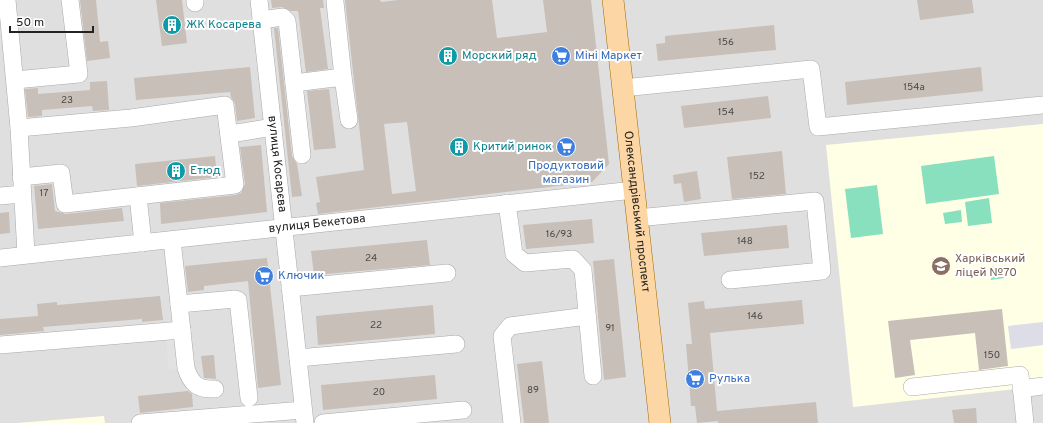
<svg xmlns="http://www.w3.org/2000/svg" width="1043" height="423" viewBox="0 0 1043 423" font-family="Overpass,sans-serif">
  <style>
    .residential { fill: #e0dfdf }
    .education { fill: #ffffe5 }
    .pitch { fill: #88e0be }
    .parking { fill: #e2e2e2 }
    .plaza { fill: #dddde8 }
    .building { fill: #c7bfb8; fill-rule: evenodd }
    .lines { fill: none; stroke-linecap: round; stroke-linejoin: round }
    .minor-casing { stroke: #a9a9a9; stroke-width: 18 }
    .major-casing { stroke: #a06b00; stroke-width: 22 }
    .minor { stroke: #fff; stroke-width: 17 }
    .major { stroke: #fcd6a4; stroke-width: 21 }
    .labels { text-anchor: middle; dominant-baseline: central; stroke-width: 4; stroke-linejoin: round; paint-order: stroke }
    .number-label { font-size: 10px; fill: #4b4948 }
    .culture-label { font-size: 12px; fill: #0d838f; stroke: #fff; text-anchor: start }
    .shop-label { font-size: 12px; fill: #366cbe; stroke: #fff; text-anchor: start }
    .street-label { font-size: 12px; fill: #222; stroke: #fff }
    .education-label { font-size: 12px; fill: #785e54; stroke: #fff; text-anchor: start }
  </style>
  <rect width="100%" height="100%" fill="#f2efe9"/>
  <path class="residential" d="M0,0H1043V423H0Z"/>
  <path class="education" d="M1043,124V386L853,407L826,145Z
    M104,416L105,423H17Z"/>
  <path class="pitch" d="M994,156L999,194L926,204L921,166Z
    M877,185L883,234L851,238L845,189Z
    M989,198L992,223L968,226L965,202Z
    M961,210L962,222L945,224L943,213Z
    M1003,266L1004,278L991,280L990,267Z"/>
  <path class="parking" d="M182,330L186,368L169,370L165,332Z"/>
  <path class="plaza" d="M1043,322V345L1011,349L1008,326Z"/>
  <path class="building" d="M80,0H96L100,42L108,41L110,58L87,61Z
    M156,0H182L187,43L162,46Z
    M271,0H323L324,8H320L328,69L306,72L298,11H291L282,7L272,8Z
    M345,0H380L381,2L398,0H492L497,38L547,32L543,0H591L609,164L592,182L318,214L316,203L320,202L316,177L364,170ZM407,122L416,191L392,194L384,124Z
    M917,0H972L974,13L920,20Z
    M774,25L776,50L658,61L656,44L665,43V36Z
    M274,28H278L292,156L297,164L302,196L292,197Z
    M250,67L255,118L237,121L235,104L231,97L230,92L136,100L134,78Z
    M981,67L983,91L847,105L845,82Z
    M107,81L109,110L93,111L92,106L42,110V116L28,117L25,89L38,88V94L90,90V82Z
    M329,89L336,148L314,150L307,91Z
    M768,96L771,118L684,128L681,106Z
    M261,145L267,212L161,224L160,203L236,195L241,193L245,184L240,147Z
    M782,151L786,194L732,199L727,157Z
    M215,156L217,177L137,186L135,164Z
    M697,171L701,199L684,202L681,183L674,184L673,175Z
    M52,184L55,211L66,214L122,208L124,221L38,229L34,186Z
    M9,212L10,233L0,234V213Z
    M592,219L594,243L526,249L523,225Z
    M787,225L789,248L704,256L701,233Z
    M427,240L430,265L314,275L311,251Z
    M267,258L281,385L258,388L248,281L204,286V290L188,292L185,266Z
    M614,259L626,377L604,380L593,261Z
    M160,296L163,320L142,322V319L43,327L44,331L0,335V319L38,316L37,304L57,302V305Z
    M802,300L804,324L710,333L717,411L816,402L818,423H718V421L697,423L695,406H691L686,344H692L688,303L704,301L705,309Z
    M433,305L435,334L318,345L316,316Z
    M1002,309L1008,366L979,370L975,333L910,340L915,375L895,378L888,321Z
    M214,355L216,379L204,378L201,356Z
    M542,361L549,423H524L517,364Z
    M435,375L437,399L323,410L321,385Z
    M188,391L192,394L193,407L140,413L138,396Z
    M976,408L977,423H954L952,410Z"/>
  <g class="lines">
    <defs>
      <g id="minor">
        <path d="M7,0L19,128L26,254"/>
        <path d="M195,0V3"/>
        <path id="s1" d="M259,0L305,423"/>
        <path d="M335,2L343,77"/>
        <path d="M261,20L283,17L287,21L302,155"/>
        <path d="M15,80L79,74L70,0"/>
        <path d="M294,83L343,77L349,120"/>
        <path d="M623,88L811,69L818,127L1043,105"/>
        <path d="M19,128L131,118L225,105L235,185L65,204L61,173L21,177"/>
        <path d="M230,134L273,127"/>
        <path d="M0,196L22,194"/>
        <path d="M138,196L143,243"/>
        <path d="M507,203L514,254L525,263L573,259L583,270L593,376"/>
        <path d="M637,218L815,201L822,271L730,280"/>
        <path d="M172,240L179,304L235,299L238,300L249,398"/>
        <path id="s2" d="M0,258L634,190"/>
        <path d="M290,288L447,273"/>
        <path d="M179,304L186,368C191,384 198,390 215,389"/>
        <path d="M0,345L182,330"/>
        <path d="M298,358L456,344"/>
        <path d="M912,387L1020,375L1025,423"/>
        <path d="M1021,389L1043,386"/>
        <path d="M140,423L303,410"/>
        <path d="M323,423L463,410"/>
        <path d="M512,423L502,336L510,326L587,316"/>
      </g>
      <g id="major">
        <path id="s3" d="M613,0L660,423"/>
      </g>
    </defs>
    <use href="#minor" class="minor-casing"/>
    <use href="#major" class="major-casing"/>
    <use href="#minor" class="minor"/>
    <use href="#major" class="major"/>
  </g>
  <defs>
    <symbol id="building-disc" viewBox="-11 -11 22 22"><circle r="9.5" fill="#0f9aa8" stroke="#fff"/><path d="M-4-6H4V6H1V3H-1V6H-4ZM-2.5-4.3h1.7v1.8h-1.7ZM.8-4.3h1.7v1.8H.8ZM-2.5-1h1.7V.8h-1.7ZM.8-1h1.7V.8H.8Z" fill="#fff"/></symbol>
    <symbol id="supermarket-disc" viewBox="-11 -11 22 22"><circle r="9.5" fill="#3f7fe0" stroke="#fff"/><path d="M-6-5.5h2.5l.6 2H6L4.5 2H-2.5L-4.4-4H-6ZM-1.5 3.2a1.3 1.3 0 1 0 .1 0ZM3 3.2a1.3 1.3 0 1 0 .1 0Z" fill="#fff"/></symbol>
    <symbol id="school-disc" viewBox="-11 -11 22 22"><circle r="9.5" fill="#8d6e63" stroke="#fff"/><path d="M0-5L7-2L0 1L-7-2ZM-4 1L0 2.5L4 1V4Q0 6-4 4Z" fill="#fff"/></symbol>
  </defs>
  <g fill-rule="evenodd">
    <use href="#building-disc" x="161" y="14" width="22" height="22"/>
    <use href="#building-disc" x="437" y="45" width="22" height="22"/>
    <use href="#supermarket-disc" x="550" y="45" width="22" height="22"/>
    <use href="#building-disc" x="448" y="136" width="22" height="22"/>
    <use href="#supermarket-disc" x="555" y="136" width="22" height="22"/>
    <use href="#building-disc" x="165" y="160" width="22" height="22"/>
    <use href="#school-disc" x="930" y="255" width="22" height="22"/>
    <use href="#supermarket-disc" x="253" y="265" width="22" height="22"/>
    <use href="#supermarket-disc" x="684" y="368" width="22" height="22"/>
  </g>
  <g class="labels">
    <g class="number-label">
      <text x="726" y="42">156</text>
      <text x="914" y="87">154а</text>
      <text x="67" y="100">23</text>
      <text x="726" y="112">154</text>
      <text x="757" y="176">152</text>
      <text x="44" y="193">17</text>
      <text x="559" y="234">16/93</text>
      <text x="745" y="241">148</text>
      <text x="371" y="258">24</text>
      <text x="755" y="316">146</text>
      <text x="376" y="325">22</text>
      <text x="610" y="328">91</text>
      <text x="992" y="355">150</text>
      <text x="533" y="390">89</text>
      <text x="379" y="392">20</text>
    </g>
    <g class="culture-label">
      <text x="186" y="25">ЖК Косарева</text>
      <text x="462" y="56">Морский ряд</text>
      <text x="473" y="147">Критий ринок</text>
      <text x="190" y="171">Етюд</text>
    </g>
    <g class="shop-label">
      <text x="575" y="56">Міні Маркет</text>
      <text x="566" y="166" text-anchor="middle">Продуктовий<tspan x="566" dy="14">магазин</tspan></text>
      <text x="278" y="276">Ключик</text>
      <text x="709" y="379">Рулька</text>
    </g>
    <g class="street-label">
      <text stroke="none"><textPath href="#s1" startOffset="165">вулиця Косарєва</textPath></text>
      <text stroke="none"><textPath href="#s3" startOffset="213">Олександрівський проспект</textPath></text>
      <text stroke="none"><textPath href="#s2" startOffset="319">вулиця Бекетова</textPath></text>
    </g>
    <g class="education-label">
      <text x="955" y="259">Харківський<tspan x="955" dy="14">ліцей №70</tspan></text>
    </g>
  </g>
  <path d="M10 26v6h83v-6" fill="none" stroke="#222222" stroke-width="2"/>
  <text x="16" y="26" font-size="12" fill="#222222" stroke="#ffffff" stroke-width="3" paint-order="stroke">50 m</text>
</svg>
